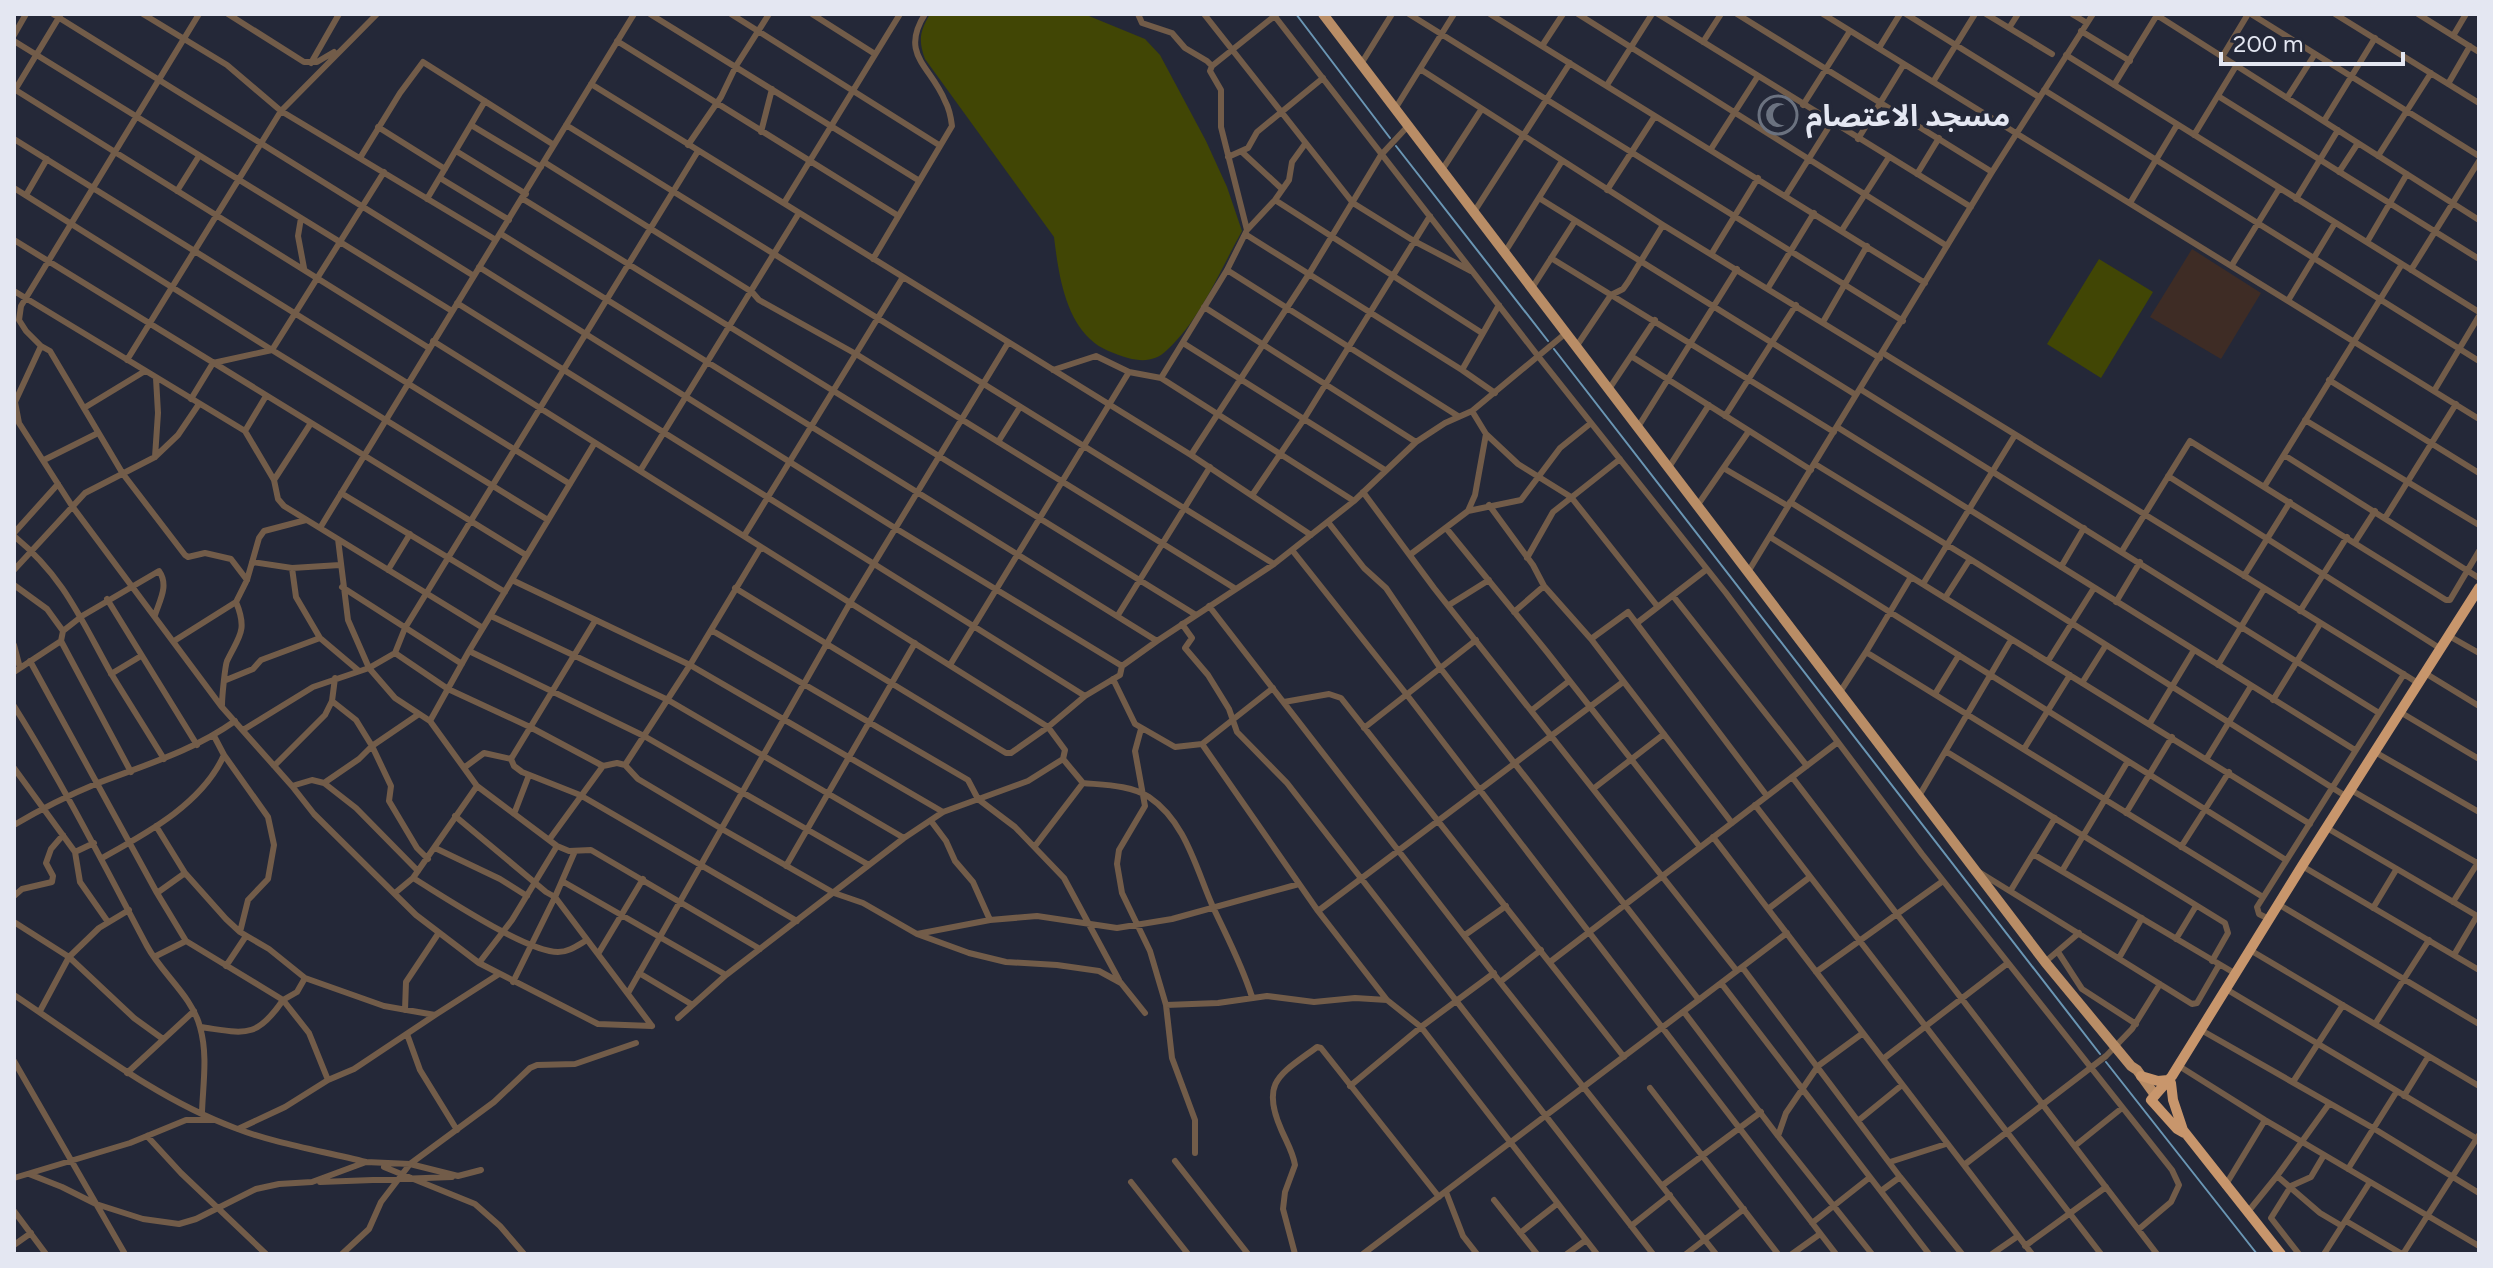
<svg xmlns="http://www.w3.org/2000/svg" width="2493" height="1268" viewBox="0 0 2493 1268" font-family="Figtree,'Noto Sans Arabic',sans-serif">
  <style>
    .education { fill: #3e2c25 }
    .green { fill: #414605 }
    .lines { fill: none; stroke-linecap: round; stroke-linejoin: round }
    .stream { stroke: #6a96b4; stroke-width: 2 }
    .minor { stroke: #725c49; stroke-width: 6 }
    .primary { stroke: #b98d66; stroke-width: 10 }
    .trunk { stroke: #c8966c; stroke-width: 10 }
    .labels { text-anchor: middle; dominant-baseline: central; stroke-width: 7; stroke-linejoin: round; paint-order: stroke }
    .poi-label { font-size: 30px; font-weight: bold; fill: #e4e7f2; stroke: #242838; text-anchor: start }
  </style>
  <rect width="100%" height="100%" fill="#242838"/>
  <path class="education" d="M2192,249L2261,293L2221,359L2150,317Z"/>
  <path class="green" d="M930,14H1084L1145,39L1160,55L1206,141L1227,187L1242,231C1220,270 1201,319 1167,350C1156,361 1143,362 1128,358C1115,354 1100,349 1090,339C1064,315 1058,270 1054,237L925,59C918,40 920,31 930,14Z
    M2099,259L2153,292L2101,378L2047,344Z"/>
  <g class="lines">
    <path class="stream" d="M1296,14L1390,138
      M1396,146L1548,341
      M1554,349L2100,1054
      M2106,1062L2257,1254"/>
    <path class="minor" d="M53,14L474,276
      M143,14L227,65L281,111L496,240
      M199,14L21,306L19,320L26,331L41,346L15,402L19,423L72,506L221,706L292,786L314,814L416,915L479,963L598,1024L652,1026
      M228,14L304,62H317L334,52
      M650,14L918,180
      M731,14L939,145
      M812,14L875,54
      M1138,14L1142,23L1172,33L1185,48L1207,61L1212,66L1210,71L1221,90V127L1247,230
      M1204,14L1353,203L1414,241L1471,271
      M1273,14L1538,356L1726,593L1922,854L2172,1170L2179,1185L2171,1202L2139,1229
      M1409,14L1903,321
      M1490,14L1925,283
      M1578,14L1947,246
      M1658,14L1971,207
      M1737,14L1992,172
      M1823,14L2479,419
      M1906,14L2039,97
      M1986,14L2052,54
      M2072,14L2087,23
      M2155,14L2479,220
      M2251,14L2479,156
      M2335,14L2479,103
      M2418,14L2479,52
      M2009,28L2018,14
      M2081,31L2130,61
      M14,35L26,14
      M2453,36L2466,14
      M14,41L452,311
      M617,41L897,215
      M1703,42L1721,14
      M1542,46L1563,14
      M1879,48L1900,14
      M2066,55L2479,312
      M2222,57L2248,14
      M311,63L339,14
      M1361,64L1392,14
      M1212,66L1277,14
      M1420,69L1663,225L1880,358
      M1933,82L1975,14
      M591,84L1191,455L1311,535
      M2448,84L2470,46
      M1607,85L1652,14
      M2114,85L2157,15
      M14,89L429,348
      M15,90L61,14
      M2044,90L2479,361
      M2218,96L2479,259
      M2287,98L2315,54
      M1803,105L1850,31
      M1395,109L1454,14
      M2324,121L2375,38
      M471,125L541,167
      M566,125L1274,564
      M378,127L445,169
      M761,132L772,89
      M2194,135L2236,66
      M14,139L570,484
      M1858,139L1904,64
      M688,145L721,97L736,66L769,14
      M1711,149L1758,76
      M456,151L526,194
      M1242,152L1282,189
      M2378,156L2431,73
      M1228,157L1248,148L1257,132L1323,78
      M360,158L400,93L423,62L554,145
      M544,162L752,292L759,300L856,354L1236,589
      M1442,170L1481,110
      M2339,172L2358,143
      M1917,174L1939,138
      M440,178L509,220
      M14,188L272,350L548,520
      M1607,190L1655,116
      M177,191L199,156
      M26,195L47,159
      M1786,195L1832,122
      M1539,198L1856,395
      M427,199L485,101
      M523,199L1196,615
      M2296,199L2338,130
      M1275,200L1482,333
      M784,203L900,14
      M2130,203L2177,125
      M1474,212L1570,63
      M301,218L298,236L304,268
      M1842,230L1889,157
      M501,234L1157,641
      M1245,234L1462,370L1495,393
      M14,240L526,555
      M2367,242L2407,174
      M1505,252L1562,161
      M1712,253L1758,178
      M1551,258L1834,432
      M873,259L952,126C951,118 949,108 945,101C931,66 899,55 925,14
      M2232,265L2279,189
      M479,267L895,528L1122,666
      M1227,270L1458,416
      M2411,270L2479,161
      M1532,288L1575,221
      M1768,288L1814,213
      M14,291L245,431L266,396
      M2289,299L2335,223
      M457,303L1085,696
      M1204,307L1416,442
      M1823,322L1867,246
      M433,341L1048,727L1085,696L1120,675L1122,666L1157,641L1274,564L1354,501L1416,442L1445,423L1472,411L1566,333
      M1183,343L1385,470
      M41,346L50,351L123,474L185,555L188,557L205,553L231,559L247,580
      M1576,347L1611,295L1623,289L1628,282L1663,225
      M1883,353L2418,683
      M1631,356L1811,470
      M127,360L281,111L377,14
      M1053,370L1096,356L1129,372L1161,378L1354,501
      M1462,370L1499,305
      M1161,378L1227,270L1247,230L1275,200L1289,180L1292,162L1305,144
      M2329,380L2479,473
      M1609,389L1655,320
      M1860,389L2379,713
      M2434,391L2479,316
      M191,399L213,363L272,350L384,172
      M84,408L145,371
      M1725,416L1796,305
      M2305,420L2479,525
      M1638,427L1737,269
      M1837,427L2355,750
      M245,431L274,480L278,499L284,506L483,628
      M1486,434L1518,464L1571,497L1658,607
      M998,442L1020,407
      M1191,455L1309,274L1381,155L1408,126
      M2284,455L2479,578
      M155,457L158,413L156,378
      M44,460L98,433
      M1815,464L1970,559
      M1669,467L1709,405
      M1725,469L1788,506
      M640,471L799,213
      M2168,476L2441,649
      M274,480L311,423
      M2264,487L2402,264
      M1363,492L1434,588L1737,971
      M341,493L505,592
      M1253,494L1304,419L1430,216
      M1790,502L2310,824
      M1489,505L1533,565L1544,586L1591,639L1732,823
      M1697,506L1749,431
      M1468,511L1521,500L1560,448L1591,423
      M2385,518L2456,404
      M1328,522L1364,568L1386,588L1441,669L1699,1000
      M320,528L634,14
      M1446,528L1547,652L1700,847
      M14,533L58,484
      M14,536C65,578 81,620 112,675C129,703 147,731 164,759
      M744,536L903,277
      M1770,537L2286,860
      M338,539L348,620L369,668L395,653L405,628L698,151
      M2355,542L2375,511
      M1292,550L1407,695L1836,1254
      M2122,551L2190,441L2446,600H2450L2479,551
      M1411,554L1468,511L1475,495L1486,434L1472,411
      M1527,558L1553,512L1620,459
      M252,562L292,568L340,565
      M2061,567L2084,528
      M292,568L296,597L320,638
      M14,570L85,493L155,457L178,435L199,404
      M388,570L410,534
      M1748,572L1992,172L2093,14
      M2244,576L2290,502
      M512,580L690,665L943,812
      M1923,584L2015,435
      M14,585L47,609L63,631
      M342,587L462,664
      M735,588L1006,753H1011L1048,727L1065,750L1063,759L1083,783C1104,785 1131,785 1149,797C1186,822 1196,869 1213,907C1227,937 1242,965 1252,997
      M1673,596L1807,766
      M1945,598L1970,559L2347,797
      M107,599L197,745
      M2116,602L2140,562
      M1449,605L1489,580
      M1209,606L1500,982L1716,1254
      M2300,611L2347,537
      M1514,612L1544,586
      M1118,615L1210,467
      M491,616L668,700L904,838
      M1637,623L1707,569
      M1182,624L1192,638L1185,648L1208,675L1229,709L1237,732L1287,783L1653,1254
      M711,630L968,780L978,799L1015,827L1064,878L1119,980
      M2449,636L2479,653
      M1591,639L1628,612L1767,796
      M61,641L131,772
      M174,641L236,602L247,580L259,538L264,531L306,520
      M14,645L20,668
      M469,651L644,736L869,865
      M1866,652L1911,577
      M395,653L448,689L530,727L603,766L617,763L625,765L638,779L722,829L834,893L863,903L917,934L969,953L1006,962L1057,965L1099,971L1121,983L1145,1013
      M30,661L157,893
      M2048,661L2094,588
      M950,665L1129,372
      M2218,665L2264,589
      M14,672L61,641L63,631L82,616L159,571C169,585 160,600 155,615
      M2425,673L2479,706
      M111,674L141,656
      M1113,679L1135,724L1175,747L1202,744L1273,688
      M226,680L253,669L261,660L320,638L359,671
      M2082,683L2106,645
      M1840,692L1866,652L2263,897
      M1935,694L1959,655
      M2273,700L2320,624
      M332,701L356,720L372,746L419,714
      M1284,702L1329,694L1341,698L1624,1057
      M222,705C222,697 225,666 227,661C239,636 248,631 236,602
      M14,706C63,784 104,865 147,946C162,974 192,996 200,1027C208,1055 203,1084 202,1112
      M1532,710L1569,681
      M2400,712L2479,759
      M430,721L469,651L594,444
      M2150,723L2194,650
      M1364,728L1476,640
      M1141,729L1135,751L1145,806L1119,850L1117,864L1122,893L1150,951L1166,1005L1172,1058L1195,1120V1153
      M243,730L313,687L369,668L395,698L430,721L477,786L557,846L569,851L591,850L760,949
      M1202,744L1318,911L1387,1000L1421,1027L1597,1254
      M2024,749L2070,675
      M1947,752L2225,923L2228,933L2212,961
      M2375,752L2479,812
      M224,755L268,817L274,845L268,879L248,900L240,932
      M2207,758L2251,686
      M511,759L595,621
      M625,765L690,665L761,547
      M274,766L325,715L332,701L335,678
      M465,767L484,753L511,759L514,766L522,772L580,795L797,921
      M14,768L75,852L94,843
      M1792,777L2157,1254
      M324,783L356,808L418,871
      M292,786L312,780L324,783L359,759L372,746L391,786L389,801L417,848L428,859
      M1593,789L1664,734
      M2351,790L2479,864
      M1919,796L2011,640
      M1755,805L2101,1254
      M2126,813L2172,737
      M514,814L529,775
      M455,816L546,892L555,897L513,982
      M931,821L946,841L955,861L973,882L990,920
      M14,825C41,809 69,795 98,783C145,765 193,751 235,721
      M156,826L185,873L226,919L240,932L269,949L305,978L384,1006L435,1015L499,974
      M2327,828L2479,917
      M1713,837L2032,1254
      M549,840L603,766
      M1035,846L1083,783
      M2181,847L2229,772
      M435,848L500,879L527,896
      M575,851L555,897L652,1026
      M75,852L80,882L108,922
      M2033,854L2236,974
      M102,858C147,833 202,804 224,755L214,736
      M786,866L915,643
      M2302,866L2479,970
      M2062,871L2128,761
      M1979,872L2192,1004L2197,1003L2219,965
      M185,873L157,893L186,941
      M413,878C443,896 526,952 558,952C569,952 578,945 587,940
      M562,881L726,975
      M2011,890L2055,818
      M395,893L413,878L477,786
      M14,896L22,889L52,882L53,876L46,863L51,849L63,835
      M2453,902L2479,861
      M2278,904L2479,1024
      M2373,908L2396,870
      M1768,909L1810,877
      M1318,911L1623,682
      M2269,919L2259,914L2257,907L2404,674
      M14,922L69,957L134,1018L163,1039
      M917,934L990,920L1037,916L1117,928L1172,919L1299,884
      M1465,935L1506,906
      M2176,939L2196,906
      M2250,950L2479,1086
      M2058,952L2082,989L2136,1024
      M598,954L643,879
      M2454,955L2477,916
      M154,957L186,941L283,1000L297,992L305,978
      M2119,958L2142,918
      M1550,962L1838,742
      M2045,962L2079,933
      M479,963L512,920L557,846
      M226,966L246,936
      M1742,967L1900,1177L1962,1254
      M1816,972L1943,881
      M639,973L691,1004
      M1500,982L1541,950
      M1721,983L1929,1254
      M2226,989L2479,1140
      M628,993L850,603L1008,343
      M14,995C85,1042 154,1098 235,1128C276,1144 323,1151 366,1162
      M1166,1005L1218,1003L1267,996L1314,1002L1355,998L1387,1000
      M405,1010L406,982L438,934
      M40,1011L69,957L99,928L129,910
      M1684,1012L1778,1136L1872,1254
      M678,1018L726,975L904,838L943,812L1028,781L1063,759
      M2375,1024L2429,940
      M200,1027C244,1033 256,1040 283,1000L309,1033L328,1080
      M2201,1030L2373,1128L2479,1193
      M407,1034L420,1070L457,1130
      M1883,1059L2008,963
      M14,1061L125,1254
      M2179,1066L2265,1120L2479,1246
      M127,1073L194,1011
      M2293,1082L2343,1005
      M1350,1086L1421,1027L1494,973
      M1650,1088L1778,1254
      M2404,1096L2428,1057
      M1859,1120L1902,1085
      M238,1129L285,1107L328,1080L354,1069L435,1015
      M147,1136L181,1173L266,1254
      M1778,1136L1786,1113L1818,1066L1863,1033
      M2076,1145L2122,1108
      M1175,1161L1248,1254
      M1890,1162L1946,1144
      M1964,1165L2106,1056L2132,1029L2160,984
      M384,1167L475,1204L500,1226L524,1254
      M2348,1169L2397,1091
      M29,1174L62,1187L96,1204L143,1219L179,1224L196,1219L256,1189L279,1184L312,1182L366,1162L410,1164L458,1176L481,1170
      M2277,1176L2329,1104
      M14,1178L130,1143L186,1120H213
      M320,1182L452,1177
      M1131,1182L1188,1254
      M1663,1185L1761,1112
      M2225,1186L2265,1120
      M1881,1191L1900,1177
      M1446,1192L1463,1236L1477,1254
      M1494,1200L1537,1254
      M14,1211L46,1254
      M2247,1213L2277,1176L2320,1213L2342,1226
      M2346,1221L2402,1254
      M1812,1223L1869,1178
      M1631,1226L1670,1195
      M1520,1233L1557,1204
      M14,1245L31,1233
      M2025,1246L2106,1187
      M342,1254L369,1229L381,1202L410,1164L494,1102L530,1068L537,1065L575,1064L636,1043
      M1295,1254L1283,1209L1285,1192L1295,1165C1293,1152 1286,1141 1281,1129C1260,1081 1281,1074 1317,1047L1321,1048L1439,1197
      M1363,1254L1787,933
      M1567,1254L1586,1240
      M1686,1254L1744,1209
      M1792,1254L1820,1234
      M1992,1254L2018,1236
      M2299,1254L2271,1218L2291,1186L2311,1177L2324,1155
      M2324,1254L2370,1182
      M2403,1254L2479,1135"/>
    <path class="primary" d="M1323,14L2045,962L2131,1066L2137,1070L2155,1095"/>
    <path class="trunk" d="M2141,1076L2158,1081L2168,1080
      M2171,1083L2173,1100L2183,1130
      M2183,1130L2281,1254
      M2184,1133L2177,1129L2151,1100L2172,1076L2302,866L2479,588"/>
  </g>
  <defs>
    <symbol id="mosque-ring" viewBox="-11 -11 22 22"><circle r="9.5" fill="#242838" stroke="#6b7280" stroke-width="1.5"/><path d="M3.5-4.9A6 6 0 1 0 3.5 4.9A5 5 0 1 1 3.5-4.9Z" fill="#6b7280"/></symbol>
  </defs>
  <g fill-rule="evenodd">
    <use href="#mosque-ring" x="1756" y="93" width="44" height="44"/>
  </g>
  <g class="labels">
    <g class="poi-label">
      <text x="1806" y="115">مسجد الاعتصام</text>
    </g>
  </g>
  <rect width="2493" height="1268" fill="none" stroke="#e4e7f2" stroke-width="32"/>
  <path d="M2221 52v12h182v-12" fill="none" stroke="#e4e7f2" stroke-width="4"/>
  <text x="2233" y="52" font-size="24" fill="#e4e7f2" stroke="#242838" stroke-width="6" paint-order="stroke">200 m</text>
</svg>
